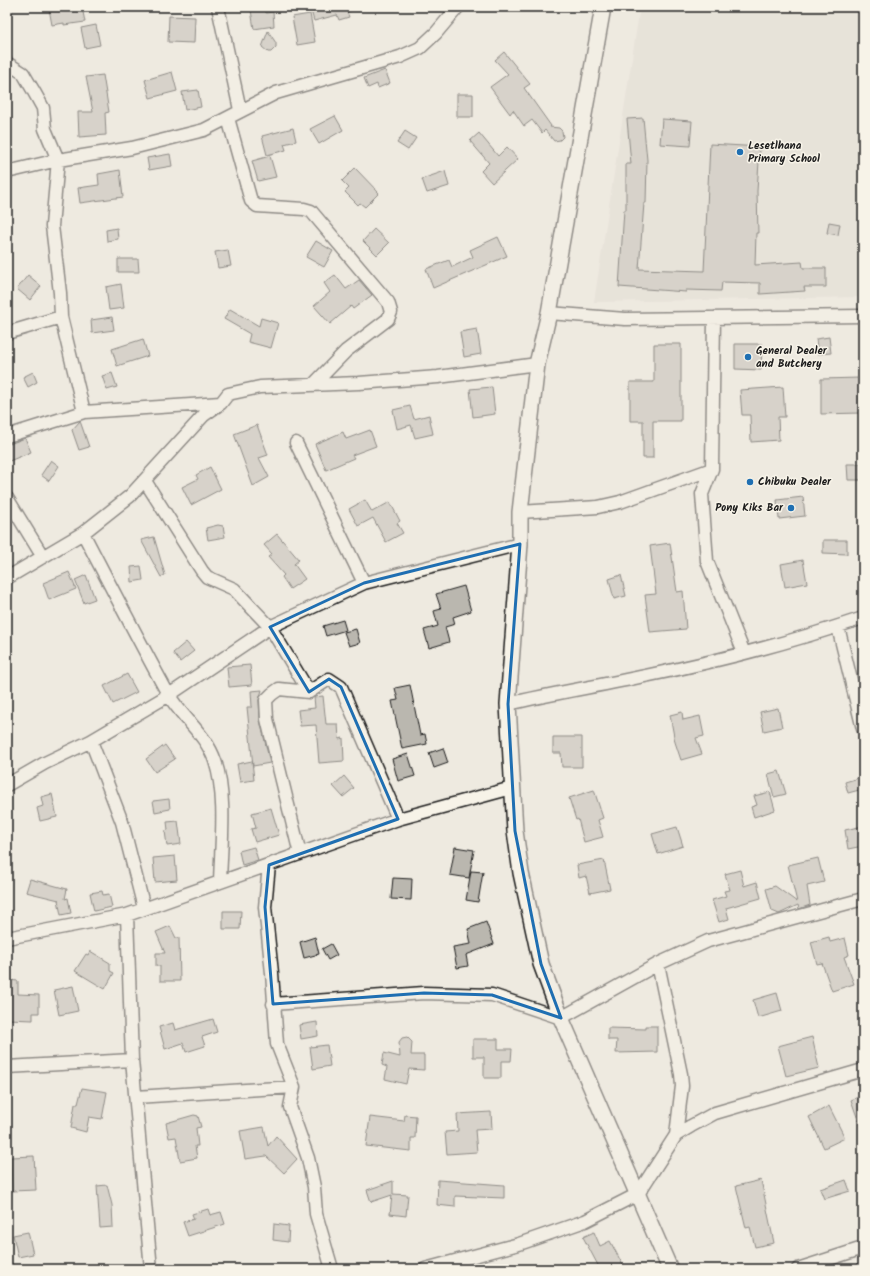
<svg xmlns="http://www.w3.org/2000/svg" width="870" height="1276" viewBox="0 0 870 1276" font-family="Kalam,sans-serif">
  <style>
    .built { fill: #dedbd1 }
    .building { fill: #bab7af; stroke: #1c1c1c }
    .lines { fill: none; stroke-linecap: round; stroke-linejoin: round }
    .minor-casing { stroke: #1c1c1c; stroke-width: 15 }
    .tertiary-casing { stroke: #1c1c1c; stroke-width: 18 }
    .minor { stroke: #f7f3e8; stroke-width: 12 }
    .tertiary { stroke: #f7f3e8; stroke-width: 15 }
    .marked { fill: none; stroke: #1f6fb2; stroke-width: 3; stroke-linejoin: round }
    .poi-dot { fill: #1f6fb2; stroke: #f7f3e8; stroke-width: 1.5 }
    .labels { text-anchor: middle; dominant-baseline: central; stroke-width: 3; stroke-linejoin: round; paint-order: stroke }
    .poi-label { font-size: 11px; font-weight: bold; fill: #1c1c1c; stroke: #f7f3e8; text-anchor: start }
  </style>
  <rect width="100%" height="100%" fill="#eeeae0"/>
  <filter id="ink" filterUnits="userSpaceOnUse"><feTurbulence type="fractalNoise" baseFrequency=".025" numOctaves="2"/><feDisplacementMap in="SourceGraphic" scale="8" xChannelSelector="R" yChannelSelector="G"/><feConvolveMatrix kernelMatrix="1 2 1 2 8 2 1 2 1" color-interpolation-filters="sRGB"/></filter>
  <g filter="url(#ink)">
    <path class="built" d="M640,7H863V297L594,302Z"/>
    <path class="building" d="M58,7H82L85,22L64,25V23L52,25L49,9Z
      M310,7H353V10L347,12L349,17L339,20L337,15L314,21Z
      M265,8L266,13L273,12L274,26L254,29L251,10Z
      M310,14L315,42L297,45L292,17Z
      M169,16L195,17L194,43L168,42Z
      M96,25L100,45L85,48L81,28Z
      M268,31L276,43V47L271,52H268L262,47Z
      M504,52L530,84L524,88L551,126L550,127L559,128L562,131L563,137L560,140L554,141L545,130L542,133L532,120L524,126L513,110L510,114L490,87L508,74L495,60Z
      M385,70L390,83L378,88L377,84L368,88L364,78Z
      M172,72L177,91L150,98L145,80Z
      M103,75L109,112L105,113L106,135L79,137L78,112H93L86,77Z
      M198,90L201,107L185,110L182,92Z
      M457,94H473V117H457Z
      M335,116L343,130L319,144L310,129Z
      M643,118L647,160L646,203H644L639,269L704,271L710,144L760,147L757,191L758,233H756L755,265L802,262L803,268H826V287H804L805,291L760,294V283L722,282L721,291L686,290V292L619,287L624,210H626V164H631L627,119Z
      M662,119L692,121L690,146L660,144Z
      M293,128L296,141L284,144L286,150L267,155L262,136Z
      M405,131L416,138L408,150L397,143Z
      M479,133L498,156L507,147L518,159L492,183L481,171L489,163L470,141Z
      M170,154L172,166L149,170L147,158Z
      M270,156L276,177L258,181L252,161Z
      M355,168L379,193L365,207L360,203L358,205L345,192L349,188L342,181Z
      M120,170L123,197L80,203L78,188L99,185L98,174Z
      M445,171L449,186L427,193L422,179Z
      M829,222L840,224L838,235L827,233Z
      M117,228L118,239L107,241L106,230Z
      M374,229L389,243L377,255L363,241Z
      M498,237L507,256L433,288L426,269L449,260L452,267L473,257L470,250Z
      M316,241L333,251L324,267L306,257Z
      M228,250L231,266L218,268L215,252Z
      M118,259H138L139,272H118Z
      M28,275L41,286L30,300L17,289Z
      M335,275L346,289L359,280L372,295L353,309L351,306L330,324L314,306L330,292L324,283Z
      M121,284L124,308L109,310L106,287Z
      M230,309L259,326L261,318L278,323L271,348L248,342L250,334L224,319Z
      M112,317L114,330L92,333L91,320Z
      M477,329L481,354L464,357L460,332Z
      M829,337L831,353L818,354L816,339Z
      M143,339L148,356L117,366L112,349Z
      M654,344H681V421H653V458H643V421H630V382H654Z
      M735,344H762L761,370L735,369Z
      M33,372L37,382L28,387L23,377Z
      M112,373L117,387L107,390L102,376Z
      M860,378V413L821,414V379Z
      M492,387L495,414L473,417L470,389Z
      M783,387L785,417H778L779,440L751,442L750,415H742L740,390Z
      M410,406L414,419L429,415L433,434L415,438L411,425L397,429L393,410Z
      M80,421L89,447L79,450L72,430Z
      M257,425L268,455L259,458L269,477L253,486L234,434Z
      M370,430L376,446L352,455L354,458L326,470L315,444L343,432L346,439Z
      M25,438L31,452L7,462V445Z
      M51,460L59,466L49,481L41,475Z
      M847,464H863V480H848Z
      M210,467L221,489L191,505L182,487L198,479L196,475Z
      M803,497L805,516L779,519L777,500Z
      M365,500L372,512L390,502L400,521L397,523L403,533L386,542L373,518L358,526L349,509Z
      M218,525L223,526L225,537L208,540L206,528Z
      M277,534L299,560L294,564L305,579L290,589L282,577L284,575L268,557L272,554L264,545Z
      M154,537L165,575L161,577L141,540Z
      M823,540H847V554L823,553Z
      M670,543L677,592L683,591L686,629L650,632L645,595L656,594L650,546Z
      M803,560L807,583L785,587L781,564Z
      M141,566L143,580L132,582L131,567Z
      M69,572L76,589L49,600L43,583Z
      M86,575L95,599L84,603L75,580Z
      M621,575L626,596L614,599L609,579Z
      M464,586L471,611L453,617L455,624L445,627L449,642L429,648L424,630L438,626L434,611L441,609L436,594Z
      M343,620L346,630L326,636L323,626Z
      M356,629L360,643L349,646L344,632Z
      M186,642L194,651L180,662L173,653Z
      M250,665L252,685L229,687L227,667Z
      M127,674L137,692L113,704L104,686Z
      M410,685L420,735L425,734L427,744L402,749L392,701L398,700L395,688Z
      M262,690L259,700L260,720L270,763L253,766L247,707H252L251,691Z
      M323,696L326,724H338L339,739L343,738L344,761L319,763L316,725L300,726L298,710L315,708L314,697Z
      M778,708L782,727L764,731L760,712Z
      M682,712L683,720L700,716L704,736L696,738L702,754L681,760L675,742L670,715Z
      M553,737H582V767H562L561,753H553Z
      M165,745L175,759L155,772L146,759Z
      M443,748L448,763L434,768L429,753Z
      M408,754L415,776L398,781L392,759Z
      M252,761L254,780L240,782L237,764Z
      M779,771L786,794L774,797L768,774Z
      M344,776L354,788L343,797L333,786Z
      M862,777L863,789L848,793L845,782Z
      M594,790L603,818L598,820L603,837L584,842L578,819L576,820L569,798Z
      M770,792L775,810L754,817L751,807L757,805L754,796Z
      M52,794L57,817L40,821L37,808L43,806L41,797Z
      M169,799L170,809L155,812L153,801Z
      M271,808L279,835L255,842L251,829L256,828L252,813Z
      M178,821L181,844L167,846L165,831L168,830L167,822Z
      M863,826V846L848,849L845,830Z
      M677,827L683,846L658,854L652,834Z
      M254,847L258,860L242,865L239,851Z
      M455,847L474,850L469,878L450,875Z
      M175,856L177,880L155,882L153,858Z
      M818,858L824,882L807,886L810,905L799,909L798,905L779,914L772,911L766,889L775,886L797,902L788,865Z
      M604,860L610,889L590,893L586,876L579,878L577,865Z
      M740,870L744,886L757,882L761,898L726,908L729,919L719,922L712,900L726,896L724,891L730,890L725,874Z
      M471,871L483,872L478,902L466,900Z
      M393,878L412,879L411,900L391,899Z
      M30,879L67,889L65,899L68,898L71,913L61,915L58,900H59L26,892Z
      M102,891L103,895L109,894L112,907L94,911L90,893Z
      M223,911H241L240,929H223Z
      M486,922L494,944L466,955L468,966L457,968L453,947L471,944L468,929Z
      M170,926L176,938H179L180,981H160V966H156V953H165L156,932Z
      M315,937L319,954L304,958L300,942Z
      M829,937L830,942L845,938L849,955L844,957L854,984L832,991L822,963L817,964L811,942Z
      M331,944L337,955L328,960L322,949Z
      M90,951L110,963V971L114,973L105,989L75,971L86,954L88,955Z
      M7,980L18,981V994L39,995V1013H33V1020L7,1019Z
      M73,986L78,1011L59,1015L54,990Z
      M777,993L782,1011L758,1018L753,1000Z
      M213,1019L217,1032L202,1037L205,1046L186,1052L183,1043L165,1049L159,1027L173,1023L175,1030Z
      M317,1022L318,1036L301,1039L299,1025Z
      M646,1026H657V1052L616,1053L617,1040H608V1028L646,1029Z
      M407,1037L412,1042L411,1055H424V1070L409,1069L406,1084L385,1079L387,1067L382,1065L384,1053L400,1057L399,1042L402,1038Z
      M812,1037L819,1068L786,1076L778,1046Z
      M473,1039H498V1049H512L511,1061H501V1078H484V1057H473Z
      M327,1045L330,1066L313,1069L310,1047Z
      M82,1088L107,1092L102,1119L89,1117L86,1132L71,1128L75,1104H78Z
      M863,1095V1130L862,1131L851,1100Z
      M829,1106L845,1138L824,1148L809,1117Z
      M491,1112L492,1129L475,1130L477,1152L447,1154L445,1132L458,1131L457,1114Z
      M194,1115L198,1116L201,1127L196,1128L198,1146H195L197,1158L180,1161L176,1137L169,1138L166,1123Z
      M405,1115L416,1116L415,1138H411V1151L366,1146L370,1117L404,1121Z
      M264,1127L268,1146L276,1136L297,1159L284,1173L266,1156L245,1159L240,1131Z
      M34,1156L36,1190L12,1191L11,1157Z
      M438,1180L504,1185V1198L455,1196V1207L437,1205Z
      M761,1180L774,1243L755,1247L750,1227L746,1228L736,1186Z
      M846,1180L850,1191L824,1199L820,1189Z
      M393,1181V1194L408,1195L406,1216L390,1214L392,1195L371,1202L367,1190Z
      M107,1185L112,1205L113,1227L100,1228L97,1186Z
      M208,1209L210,1215L221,1212L225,1224L188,1236L183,1222L194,1219L192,1214Z
      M274,1224L289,1226L288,1242L273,1240Z
      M28,1232L33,1254L18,1257L13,1235Z
      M594,1232L600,1246L610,1241L625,1269H600L583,1237Z"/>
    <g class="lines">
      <defs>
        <path id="minor" d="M218,7L240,110
          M7,63L23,73L33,90L43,108L45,129L58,160L52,226L60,293L61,317L7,333
          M228,118L251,201L257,206L304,209L311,211L388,302L391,312L388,319L346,351L313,385
          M7,172L58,160L132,148L204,130L276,93L400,57L420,48L436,33L458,7
          M549,313L625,319L863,316
          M61,317L84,412
          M7,436L84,412L221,403
          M296,443L364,583
          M712,469L702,494L707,561L744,653
          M145,481L202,571L207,577L234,589L270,627L309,692
          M7,498L43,557
          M520,512L598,507L620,502L712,469L714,318
          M83,533C111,587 139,641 168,694C182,718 206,734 215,761C227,796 221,845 220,882
          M7,578L83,533L130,496L204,415L221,403L228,394L260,387L359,383L438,377L537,364
          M838,627L863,729
          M508,704C554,693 599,686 645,676C719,661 792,642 863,618
          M91,741L169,695L270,627L364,583L520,544
          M7,785L45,763L91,741L122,822L144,908
          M300,854L267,719L266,700L272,694L279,689L309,692L329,679L341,687L398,819
          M269,865L265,907L272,973L277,1044L294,1087L290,1107L308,1158L314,1187L316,1214L332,1269
          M127,915L132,1060L151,1269
          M7,938L127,915L398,819L512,788
          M658,964L681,1074L682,1086L676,1135
          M273,1004L424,993L492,995L561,1018L658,964L708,941L863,899
          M7,1067L132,1060
          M136,1097L294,1087
          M425,1269L519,1244L585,1221L638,1194L676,1135L691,1126L715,1113L863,1070
          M798,1269L863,1248"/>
        <path id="tertiary" d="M603,7L549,313L537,364L520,512V544L508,704L515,831L521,873L541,964L561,1018L670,1269"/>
      </defs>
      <use href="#minor" class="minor-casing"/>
      <use href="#tertiary" class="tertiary-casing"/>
      <use href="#minor" class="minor"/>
      <use href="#tertiary" class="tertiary"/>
    </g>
  </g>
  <path d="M0 0H870V1276H0ZM520,544L508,704L515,831L541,964L561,1018L492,995L424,993L273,1004L265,907L269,865L398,819L341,687L329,679L309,692L270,627L364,583Z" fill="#eeeae0" fill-opacity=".55" fill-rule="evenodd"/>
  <path class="marked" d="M520,544L508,704L515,831L541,964L561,1018L492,995L424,993L273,1004L265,907L269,865L398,819L341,687L329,679L309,692L270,627L364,583Z"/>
  <g class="poi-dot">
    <circle cx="740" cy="152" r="4"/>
    <circle cx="748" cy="357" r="4"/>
    <circle cx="750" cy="482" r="4"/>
    <circle cx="791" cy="508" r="4"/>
  </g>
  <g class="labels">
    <g class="poi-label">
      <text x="748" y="146">Lesetlhana<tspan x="748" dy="13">Primary School</tspan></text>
      <text x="756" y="351">General Dealer<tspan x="756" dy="13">and Butchery</tspan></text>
      <text x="758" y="482">Chibuku Dealer</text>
      <text x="783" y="508" text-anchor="end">Pony Kiks Bar</text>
    </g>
  </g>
  <rect width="870" height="1276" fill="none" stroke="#f7f3e8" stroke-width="24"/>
  <rect x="12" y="12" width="846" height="1252" fill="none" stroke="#1c1c1c" stroke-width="1.5" filter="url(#ink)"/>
</svg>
